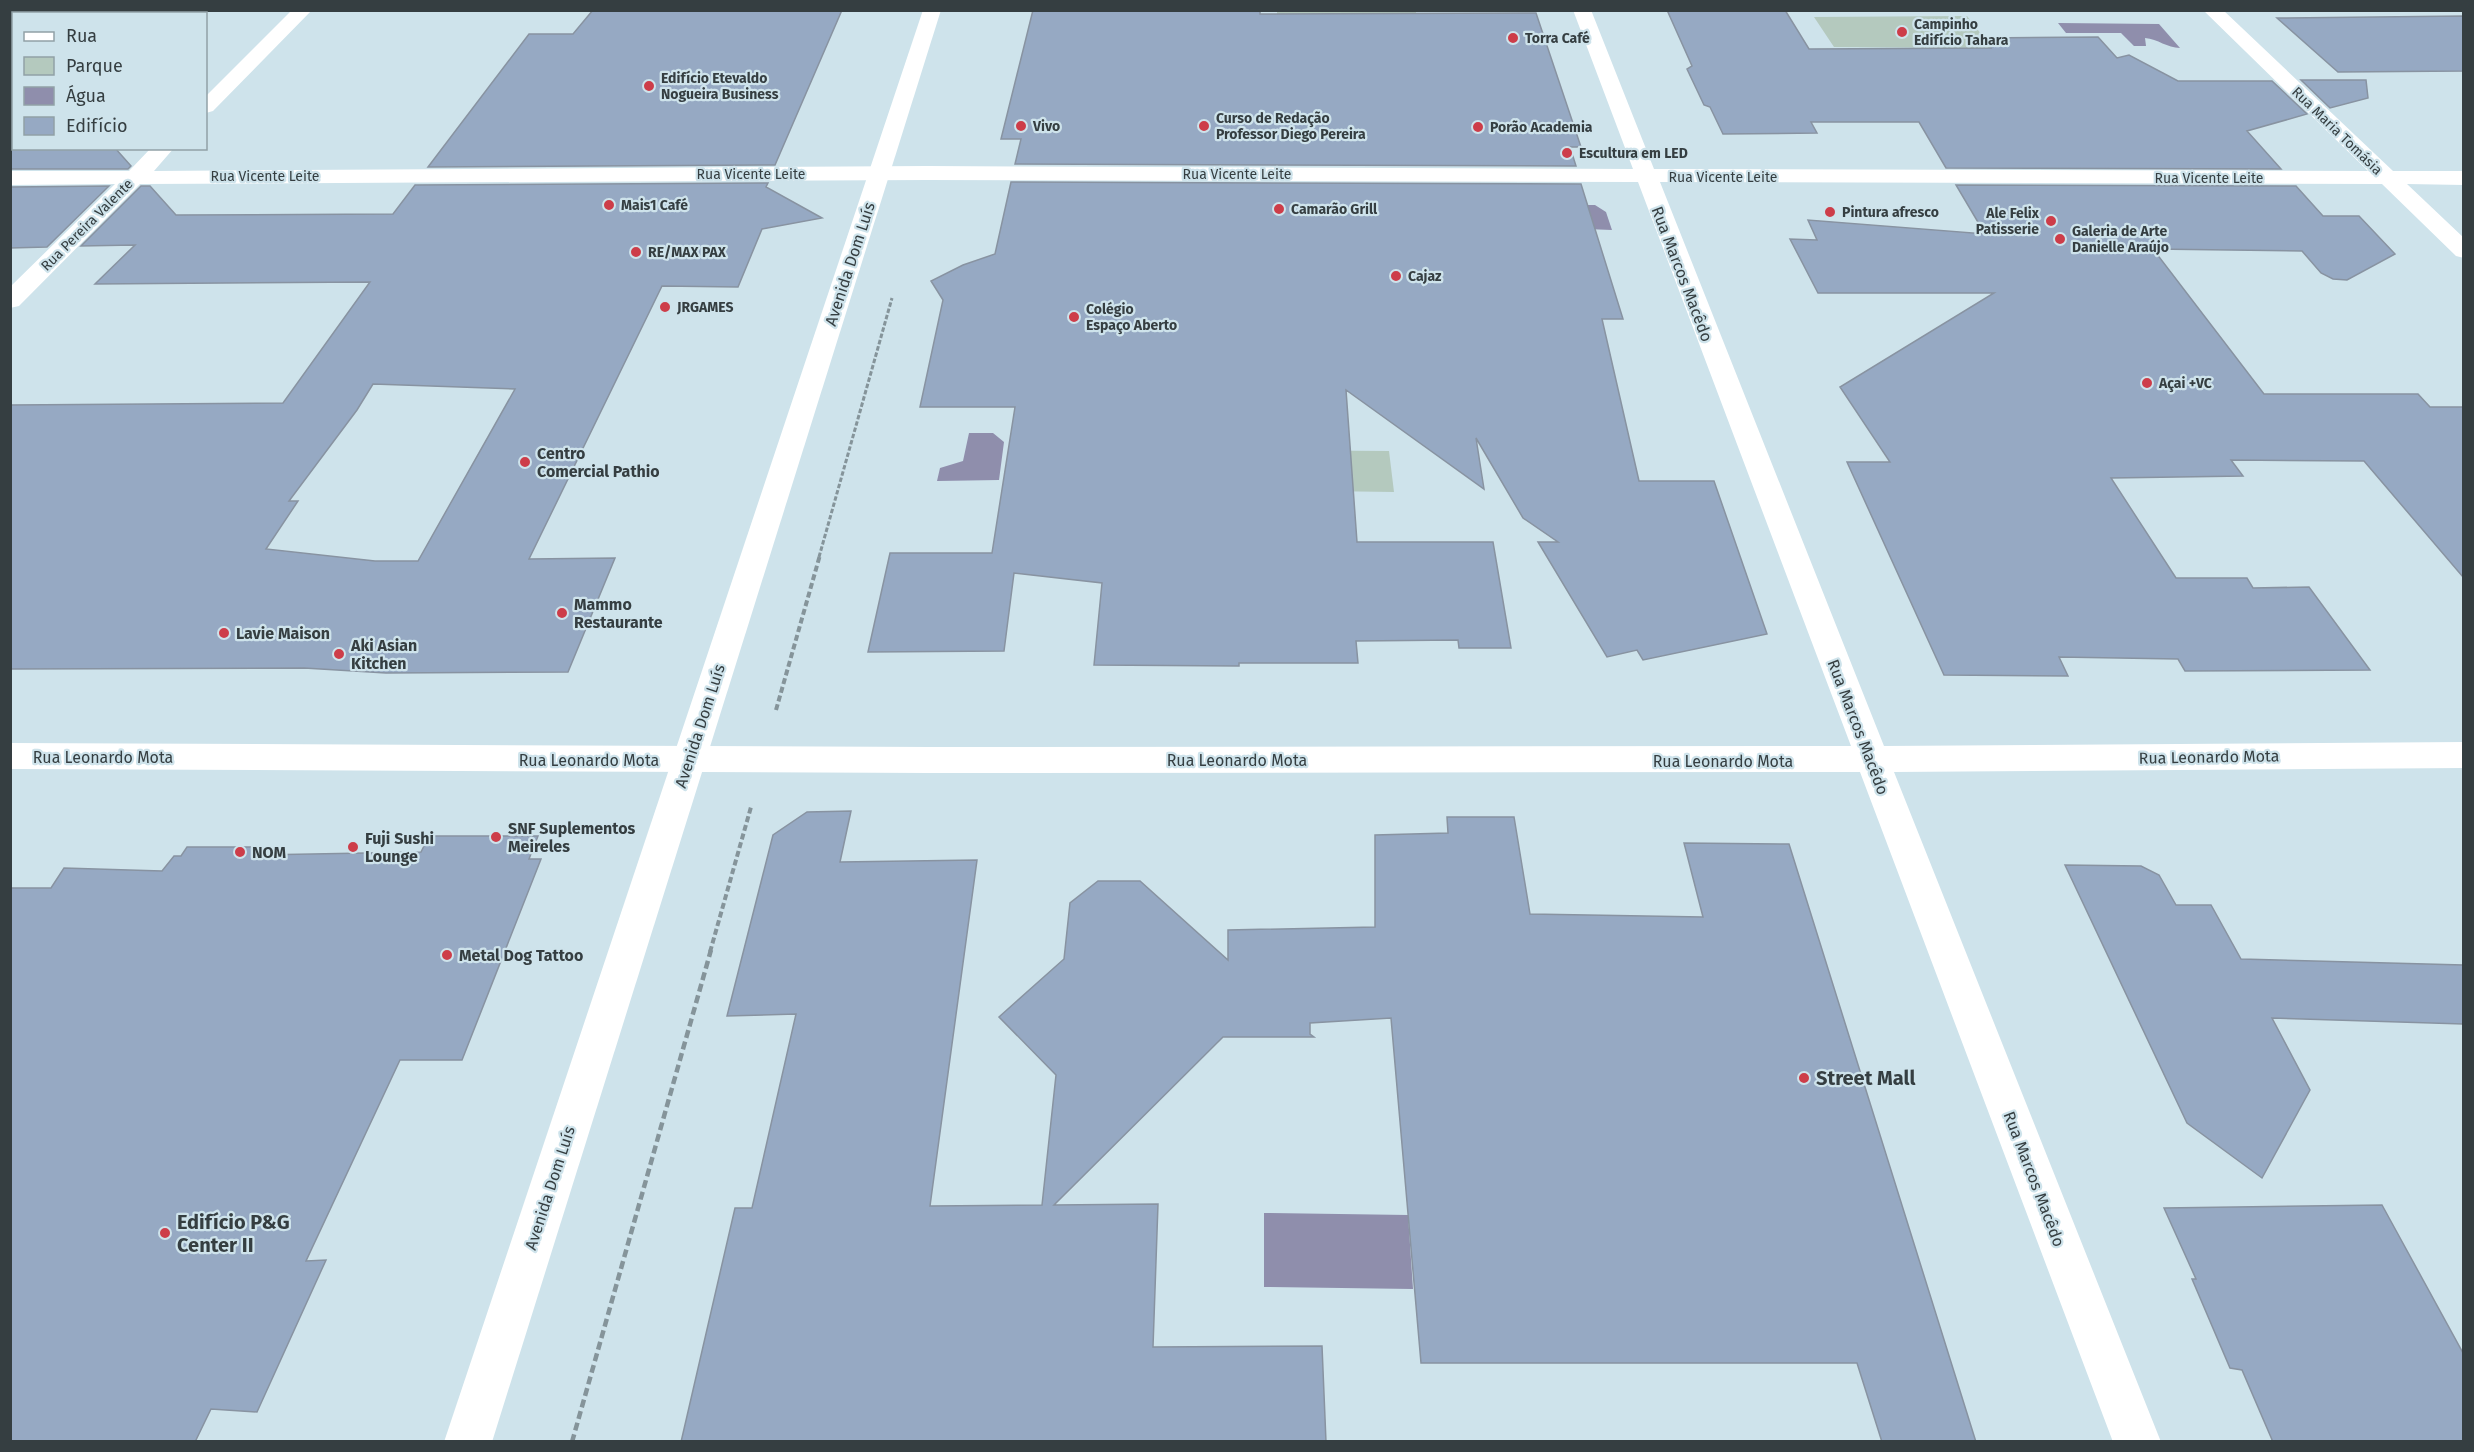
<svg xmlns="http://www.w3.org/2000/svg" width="2474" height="1452" viewBox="0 0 2474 1452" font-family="'Fira Sans',sans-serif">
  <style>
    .green { fill: #b4c9be }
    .water { fill: #8f8eac }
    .building { fill: #96a9c3; stroke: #8893a1; stroke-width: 1.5; fill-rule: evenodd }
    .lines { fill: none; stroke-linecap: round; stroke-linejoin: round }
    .path-far2 { stroke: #85949a; stroke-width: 3; stroke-dasharray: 4.5 2; stroke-linecap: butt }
    .path-far1 { stroke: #85949a; stroke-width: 4; stroke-dasharray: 6 3; stroke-linecap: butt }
    .path { stroke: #85949a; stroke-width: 4.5; stroke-dasharray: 8 4; stroke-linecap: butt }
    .minor { fill: #fff; fill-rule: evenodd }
    .major { fill: #fff; fill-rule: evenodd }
    .poi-dot { fill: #cd3d49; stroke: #cee3eb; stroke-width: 2 }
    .labels { text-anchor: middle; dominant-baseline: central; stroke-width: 4.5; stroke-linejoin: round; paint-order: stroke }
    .far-poi-label { font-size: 14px; font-weight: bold; fill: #353e41; stroke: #cee3eb; text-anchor: start }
    .far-street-label { font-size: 14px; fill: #353e41; stroke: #cee3eb }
    .street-label { font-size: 16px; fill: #353e41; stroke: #cee3eb }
    .poi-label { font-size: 16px; font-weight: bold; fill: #353e41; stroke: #cee3eb; text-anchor: start }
    .near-poi-label { font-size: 20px; font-weight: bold; fill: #353e41; stroke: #cee3eb; text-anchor: start }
  </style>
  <rect width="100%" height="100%" fill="#cee3eb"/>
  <path class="green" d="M1416,11V13L1277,14V11Z
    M1967,16L1992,48L1834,47L1814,17Z
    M1245,450L1389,451L1394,492L1244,490Z"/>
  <path class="water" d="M2058,23L2159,24L2180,48C2167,48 2158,39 2145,38L2146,46H2134L2121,33H2066Z
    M1554,205H1595L1606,212L1612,230L1561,228Z
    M969,433H993L1004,442L999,480L937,481L940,468L963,461Z
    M1264,1213L1408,1215L1413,1289L1264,1287Z"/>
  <path class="building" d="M593,10H842L775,165L428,167L529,34H573Z
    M1033,10H1260V14L1536,13L1581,147H1570L1576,166L1015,164L1021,139H1001Z
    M1667,10H1785L1809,49L1991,48L1984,38L2098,37L2117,58L2129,55L2178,81H2272L2307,114L2247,131L2281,169L1946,168L1919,122H1811L1817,133L1723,134L1710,107L1704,105L1687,69L1692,66Z
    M2463,16V71L2338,72L2277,18Z
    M2301,80H2366L2368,98L2330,108Z
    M10,148H115L131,166L128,169H10Z
    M1011,182L1581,184L1623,319H1602L1639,481H1714L1767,634L1643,660L1637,650L1607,657L1538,542H1558L1523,518L1476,438L1484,489L1346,390L1357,542H1493L1511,648H1459L1458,640L1356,641L1358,663H1239V666L1094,665L1102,583L1014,573L1004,651L868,652L890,553H992L1015,407H920L943,300L931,281L963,265L995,254Z
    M768,183L766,187L822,218L762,229L738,287L662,286L529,559L615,558L568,672L386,673L304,668L10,669V405L283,403L370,282L95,284L135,245L81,246L141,186H150L176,215L393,214L415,185ZM373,384L515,389L418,561H375L266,549L298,501H289L357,410Z
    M1956,185L2296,186L2323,216H2359L2395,254L2347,280L2333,279L2321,273L2302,251L2153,249L2264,394H2418L2430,407H2463V577L2364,461L2231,460L2243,476L2111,478L2176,578H2247L2253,588L2309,587L2370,670L2185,671L2178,659L2059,657L2068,676L1944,675L1847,462H1890L1840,387L1994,293H1818L1790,239L1817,240L1808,220L1985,234Z
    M109,186L47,247L10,248V187Z
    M851,811L840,862L977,860L930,1206L1042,1205L1056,1075L999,1017L1064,959L1070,903L1098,881H1140L1228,960V930L1375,927V835L1448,833L1447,817H1514L1530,914L1703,917L1684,843L1789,844L1976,1442H1882L1857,1363H1421L1391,1018L1310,1023V1034L1314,1037H1223L1054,1205L1158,1204L1153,1347L1322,1346L1326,1442H681L735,1208H752L796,1014L727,1016L773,835L807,812Z
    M429,836H538L529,859H541L462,1060H400L306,1261L326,1260L257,1412L211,1409L195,1442H10V888H51L64,868L162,871L174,856H181L187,847H262L257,855L421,852Z
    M2065,865L2141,866L2159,875L2176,905H2211L2241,959L2463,965V1024L2272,1018L2310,1090L2262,1178L2187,1123Z
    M2382,1205L2463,1353V1442H2273L2242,1370L2230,1368L2192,1279H2196L2164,1208Z"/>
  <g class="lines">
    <path class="path-far2" d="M819,557L892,298"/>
    <path class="path-far1" d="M776,710L820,555
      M710,952L751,807"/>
    <path class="path" d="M572,1442L711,950"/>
    <path class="minor" d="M292,10H312L213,111L206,113V96Z
      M1573,10H1591L1654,169L2368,171L2203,10H2223L2393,171H2464V185L2407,184L2464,238V258L2456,256L2382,184L1660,182L1884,746L2464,742V768L1894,772L2161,1442H2113L1860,772L930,773L10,769V743L930,747L1851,746L1638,182L927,180L140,184L19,306L10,308V287L115,184L10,185V171H129L151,148H174L154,171L927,166L1633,169Z"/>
    <path class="major" d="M923,10H941L492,1442H444Z"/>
  </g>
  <g class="poi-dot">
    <circle cx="1902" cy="32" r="6"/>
    <circle cx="1513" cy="38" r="6"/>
    <circle cx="649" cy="86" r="6"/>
    <circle cx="1021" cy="126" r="6"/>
    <circle cx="1204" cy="126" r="6"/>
    <circle cx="1478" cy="127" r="6"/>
    <circle cx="1567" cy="153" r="6"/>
    <circle cx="609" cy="205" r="6"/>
    <circle cx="1279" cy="209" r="6"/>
    <circle cx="1830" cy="212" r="6"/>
    <circle cx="2051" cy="221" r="6"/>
    <circle cx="2060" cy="239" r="6"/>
    <circle cx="636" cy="252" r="6"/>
    <circle cx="1396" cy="276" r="6"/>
    <circle cx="665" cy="307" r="6"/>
    <circle cx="1074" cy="317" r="6"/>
    <circle cx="2147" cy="383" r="6"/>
    <circle cx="525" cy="462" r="6"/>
    <circle cx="562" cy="613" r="6"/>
    <circle cx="224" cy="633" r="6"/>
    <circle cx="339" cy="654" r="6"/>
    <circle cx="496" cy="837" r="6"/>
    <circle cx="353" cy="847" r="6"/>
    <circle cx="240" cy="852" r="6"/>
    <circle cx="447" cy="955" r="6"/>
    <circle cx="1804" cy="1078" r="6"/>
    <circle cx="165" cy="1233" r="6"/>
  </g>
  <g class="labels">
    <g class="far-poi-label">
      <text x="1914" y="24">Campinho<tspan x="1914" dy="16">Edifício Tahara</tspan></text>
      <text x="1525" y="38">Torra Café</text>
      <text x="661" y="78">Edifício Etevaldo<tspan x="661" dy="16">Nogueira Business</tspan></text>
      <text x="1216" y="118">Curso de Redação<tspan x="1216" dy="16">Professor Diego Pereira</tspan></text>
      <text x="1033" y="126">Vivo</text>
      <text x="1490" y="127">Porão Academia</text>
      <text x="1579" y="153">Escultura em LED</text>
      <text x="621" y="205">Mais1 Café</text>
      <text x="1291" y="209">Camarão Grill</text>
      <text x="1842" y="212">Pintura afresco</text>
      <text x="2039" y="213" text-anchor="end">Ale Felix<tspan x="2039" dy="16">Patisserie</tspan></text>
      <text x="2072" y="231">Galeria de Arte<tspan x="2072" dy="16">Danielle Araújo</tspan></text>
      <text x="648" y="252">RE/MAX PAX</text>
      <text x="1408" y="276">Cajaz</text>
      <text x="677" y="307">JRGAMES</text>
      <text x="1086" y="309">Colégio<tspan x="1086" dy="16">Espaço Aberto</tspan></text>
      <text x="2159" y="383">Açai +VC</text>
    </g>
    <g class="far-street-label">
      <text transform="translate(2337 131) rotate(44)">Rua Maria Tomásia</text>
      <text x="751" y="174">Rua Vicente Leite</text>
      <text x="1237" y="174">Rua Vicente Leite</text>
      <text x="265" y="176">Rua Vicente Leite</text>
      <text x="1723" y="177">Rua Vicente Leite</text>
      <text x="2209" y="178">Rua Vicente Leite</text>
      <text transform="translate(87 225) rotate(-45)">Rua Pereira Valente</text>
    </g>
    <g class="street-label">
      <text transform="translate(850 264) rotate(-72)">Avenida Dom Luís</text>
      <text transform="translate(1682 274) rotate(69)">Rua Marcos Macêdo</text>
      <text transform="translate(700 726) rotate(-72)">Avenida Dom Luís</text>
      <text transform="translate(1858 727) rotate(69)">Rua Marcos Macêdo</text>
      <text x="103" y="757">Rua Leonardo Mota</text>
      <text transform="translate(2209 757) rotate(-1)">Rua Leonardo Mota</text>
      <text x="589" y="760">Rua Leonardo Mota</text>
      <text x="1237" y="760">Rua Leonardo Mota</text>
      <text x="1723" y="761">Rua Leonardo Mota</text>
      <text transform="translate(2034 1179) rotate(69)">Rua Marcos Macêdo</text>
      <text transform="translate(550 1188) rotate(-72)">Avenida Dom Luís</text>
    </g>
    <g class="poi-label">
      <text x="537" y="453">Centro<tspan x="537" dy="18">Comercial Pathio</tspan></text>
      <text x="574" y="604">Mammo<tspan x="574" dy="18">Restaurante</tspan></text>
      <text x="236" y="633">Lavie Maison</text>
      <text x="351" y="645">Aki Asian<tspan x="351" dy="18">Kitchen</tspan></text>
      <text x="508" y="828">SNF Suplementos<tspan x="508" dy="18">Meireles</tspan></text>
      <text x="365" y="838">Fuji Sushi<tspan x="365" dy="18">Lounge</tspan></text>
      <text x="252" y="852">NOM</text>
      <text x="459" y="955">Metal Dog Tattoo</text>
    </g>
    <g class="near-poi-label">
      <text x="1816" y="1078">Street Mall</text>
      <text x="177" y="1222">Edifício P&amp;G<tspan x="177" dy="23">Center II</tspan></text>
    </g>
  </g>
  <rect width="2474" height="1452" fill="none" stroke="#353e41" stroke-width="24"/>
  <rect x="12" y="12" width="195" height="138" fill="#cee3eb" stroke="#91a1a7" stroke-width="1.5"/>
  <rect x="24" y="32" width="30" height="9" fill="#ffffff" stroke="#91a1a7" stroke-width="1.5"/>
  <text x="66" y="42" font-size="18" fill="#353e41">Rua</text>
  <rect x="24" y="57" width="30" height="18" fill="#b4c9be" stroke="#91a1a7" stroke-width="1.5"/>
  <text x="66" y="72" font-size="18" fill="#353e41">Parque</text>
  <rect x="24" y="87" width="30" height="18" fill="#8f8eac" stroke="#91a1a7" stroke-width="1.5"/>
  <text x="66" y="102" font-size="18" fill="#353e41">Água</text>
  <rect x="24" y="117" width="30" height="18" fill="#96a9c3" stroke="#91a1a7" stroke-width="1.5"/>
  <text x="66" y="132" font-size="18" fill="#353e41">Edifício</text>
</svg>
